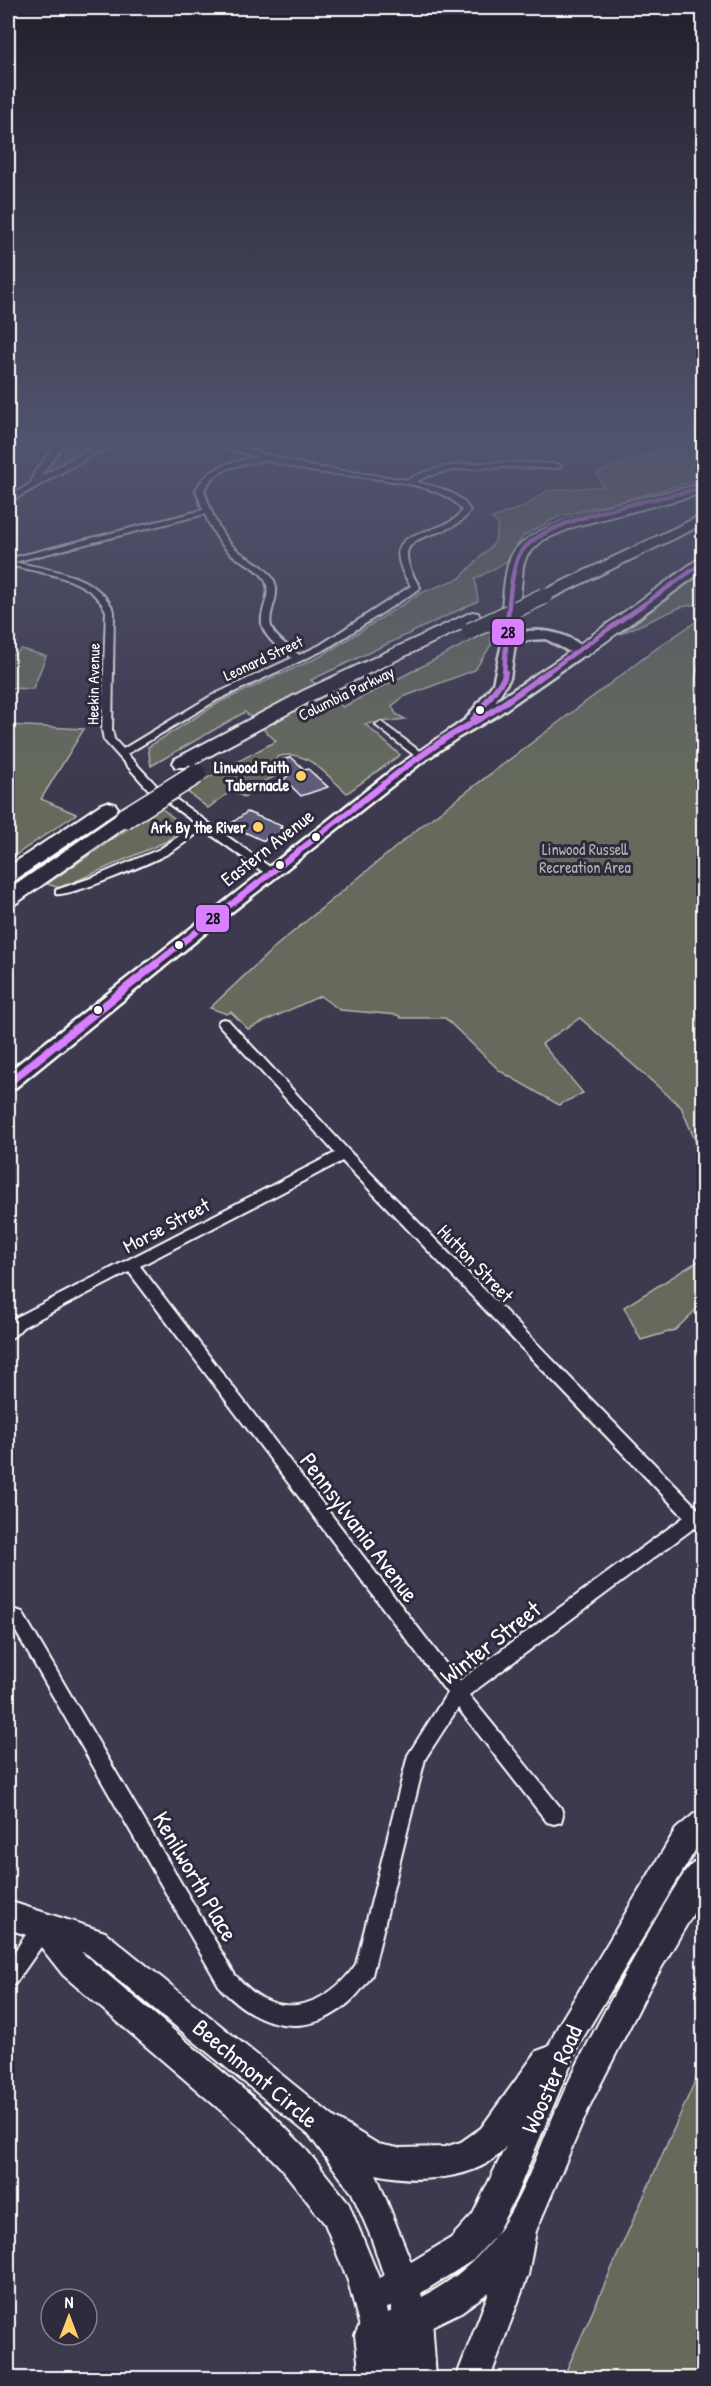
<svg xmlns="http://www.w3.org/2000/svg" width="711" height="2386" viewBox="0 0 711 2386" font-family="'Patrick Hand',sans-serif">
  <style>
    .green { fill: #656a5d; stroke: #b2b4ae; stroke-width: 1.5 }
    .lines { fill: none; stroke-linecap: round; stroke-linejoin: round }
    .stream { stroke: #92a0aa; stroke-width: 4 }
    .building { fill: #5e5c7a; stroke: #fff; stroke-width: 1.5 }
    .street-casing { stroke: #fff; stroke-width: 4 }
    .secondary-casing { stroke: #fff; stroke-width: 4 }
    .primary-casing { stroke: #fff; stroke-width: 5 }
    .highway-casing { stroke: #fff; stroke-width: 4 }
    .street { fill: #2f2a3d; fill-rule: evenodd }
    .secondary { fill: #2f2a3d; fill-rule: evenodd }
    .primary { fill: #2f2a3d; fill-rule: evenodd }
    .highway { fill: #2f2a3d; fill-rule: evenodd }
    .highway-bridge-far1-casing { stroke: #fff; stroke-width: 19; stroke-linecap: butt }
    .highway-bridge-casing { stroke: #fff; stroke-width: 23; stroke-linecap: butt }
    .highway-bridge-far1 { stroke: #2f2a3d; stroke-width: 16 }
    .highway-bridge { stroke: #2f2a3d; stroke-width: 20 }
    .bus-1-far2-casing { stroke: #2f2a3d; stroke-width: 8 }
    .bus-1-far1-casing { stroke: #2f2a3d; stroke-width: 10 }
    .bus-1-casing { stroke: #2f2a3d; stroke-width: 12 }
    .bus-1-far2 { stroke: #d880ff; stroke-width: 4.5 }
    .bus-1-far1 { stroke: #d880ff; stroke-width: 6 }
    .bus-1 { stroke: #d880ff; stroke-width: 8 }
    .bus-dot { fill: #fff; stroke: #2f2a3d; stroke-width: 2 }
    .poi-dot { fill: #ffd166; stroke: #2f2a3d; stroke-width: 2 }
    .labels { text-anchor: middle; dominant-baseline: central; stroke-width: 6; stroke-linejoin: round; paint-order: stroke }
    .far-street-label { font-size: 16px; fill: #fff; stroke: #2f2a3d }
    .far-poi-label { font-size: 16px; font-weight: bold; fill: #fff; stroke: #2f2a3d; text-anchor: end }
    .far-park-label { font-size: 16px; fill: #b2b4ae; stroke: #2f2a3d }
    .street-label { font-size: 20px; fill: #fff; stroke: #2f2a3d }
    .near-street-label { font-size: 24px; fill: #fff; stroke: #2f2a3d }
    .line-badge { stroke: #2f2a3d; stroke-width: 2 }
    .pale-badge-label { font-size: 16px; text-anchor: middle; font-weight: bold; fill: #111 }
  </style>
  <rect width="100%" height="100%" fill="#3d394f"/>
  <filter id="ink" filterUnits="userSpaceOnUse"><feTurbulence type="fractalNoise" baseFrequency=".0167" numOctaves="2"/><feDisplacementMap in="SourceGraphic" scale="12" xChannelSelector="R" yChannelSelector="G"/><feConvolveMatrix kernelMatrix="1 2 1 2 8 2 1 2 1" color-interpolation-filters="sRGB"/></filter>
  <g filter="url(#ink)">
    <path class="green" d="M75,441H110L48,472Z
      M676,441H703V462L688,468L700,480L558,517L523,536L506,562L475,579L478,601L311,680L343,707L492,630L491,645L475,670L403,697L392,706L396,714L405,719L365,724L400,755L347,793C326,775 306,747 277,757L276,776L257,785L245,797L231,791L208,808L185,790L276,741L245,712L151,766L148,747L220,702L321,656L421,593L460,578L495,542L498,524L492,518L523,507L547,491L603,486L597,473L672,445Z
      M703,573V601L698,604L681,607L620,634Z
      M703,617V661C689,675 696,703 704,719L703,1159L681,1107L580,1018L542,1044L583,1093L559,1105L500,1071L445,1018H401L398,1015L340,1010L320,996L248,1029L231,1012L227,1014L210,1008L276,946L420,827L657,648Z
      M21,649L46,656L33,689L8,688V658Z
      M8,725L84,729L41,799L76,814L8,860Z
      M160,807L185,827L165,842L60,888L47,884Z
      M703,1258V1303L675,1330L641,1340L624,1307Z
      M703,2063V2378H563Z"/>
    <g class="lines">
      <path class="stream" d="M704,687V698"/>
    </g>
    <path class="building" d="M291,757L305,770L308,769L328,787L301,796L284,779L289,775L275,762Z
      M247,812L282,826L280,828L287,831L273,842L266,839L264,841L229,825Z"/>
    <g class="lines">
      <defs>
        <path id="street" d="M59,441H66L40,477C68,462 96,441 128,441L94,454L8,503V498L31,483L34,473Z
          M204,441H217L308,466L408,480C446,457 514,463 557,464L561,466L557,468C520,468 447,462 416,482C435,487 460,491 470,511C449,546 378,523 420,587L419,589L326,649L217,700L127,754L156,785L274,870V874H266L203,829C192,837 181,846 169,853C153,862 71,897 56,894V890L94,877L160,849L197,824L148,789L104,740L102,730L106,611C90,576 41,573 8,565V559L203,510L196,490C208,466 232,462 256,457ZM266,460C282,464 299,469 316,472C347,476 448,480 462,511C444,541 369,521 411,586L320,645L299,655C291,647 277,640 272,629C265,613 283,596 273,579C265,565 250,560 237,550C219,536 211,511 204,490C216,466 243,464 266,460ZM205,514C212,530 220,546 234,556C244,563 257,567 264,578C275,595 257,611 263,628C268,641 282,650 292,658L211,696L123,749L114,739L112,730L114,611C97,574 50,570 14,562Z
          M381,722L425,755V759H419L378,727L376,725Z
          M224,1019L228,1020L349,1151L704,1515V1534L694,1528L469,1695L561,1808L563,1815L561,1822L554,1824L547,1822L458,1708L425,1759L372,1975C332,2037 272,2041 221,1989L8,1618L10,1612L16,1610L22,1612L235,1975C244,1984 253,1994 264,1999C300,2017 336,1994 356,1964L408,1755L447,1693L129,1272L23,1327L13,1337L8,1339V1324L13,1319L335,1153L220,1026L218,1023L220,1020ZM342,1161L684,1517L459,1681L140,1266Z
          M43,1917L50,1920L53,1927L50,1934L15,1984L8,1987V1961L36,1920Z"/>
        <path id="secondary" d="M704,1811V1842L696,1849L578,2046L515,2198L495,2236L473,2260L421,2293L422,2297C517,2248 527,2169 569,2081C596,2025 627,1970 658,1916C669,1899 686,1863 704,1855V1895L649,1989L591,2103L536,2231L528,2275L490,2378H456L489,2292L461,2312L389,2347L377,2352L365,2347L348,2281L325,2224L282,2169L247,2133L63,1975L33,1937L8,1929V1901L105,1932L335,2118L378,2144L398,2148L445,2147L461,2142L481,2128L537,2051L548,2047L558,2026L676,1829L694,1814ZM81,1952L87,1954L309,2135L352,2193L371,2237L384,2276L379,2278L348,2202L304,2147L269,2111ZM506,2146L473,2214L451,2238L411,2262L376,2174C414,2183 480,2182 506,2146ZM391,2306L392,2311L388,2313L387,2307Z"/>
        <path id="primary" d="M528,631C549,629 573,635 588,652L496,716L459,737L421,763L224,918L15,1088L8,1090V1072L391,771L466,719L493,684L503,639ZM546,639L570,652L495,702L510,678L515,644L528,640Z"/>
        <path id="highway" d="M704,484V493L576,526L543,540L527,555L523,566L516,642L508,647L502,646L500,642C502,621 502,567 514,551C537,518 661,494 704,484Z
          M704,514V524L550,599L544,601L536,596L538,593Z
          M704,557V570L586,656H574L571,652L574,648L698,559Z
          M472,612L478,613L480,617L478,621L315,699L189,767H175L173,763L175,759L303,691Z
          M108,802L115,804L118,808L115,812L15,880L8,882V867L101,804Z
          M125,812L132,814L135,818L132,822L15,904L8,905V890L118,814Z
          M410,2297L425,2304L432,2319L436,2378H360L355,2335L362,2320L377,2313L389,2318L395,2304Z"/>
      </defs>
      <use href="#street" class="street-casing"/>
      <use href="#secondary" class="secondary-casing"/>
      <use href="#primary" class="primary-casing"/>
      <use href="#highway" class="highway-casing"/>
      <use href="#street" class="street"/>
      <use href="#secondary" class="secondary"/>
      <use href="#primary" class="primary"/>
      <use href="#highway" class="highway"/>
      <defs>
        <path id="highway-bridge-far1" d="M470,631L544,596"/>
        <path id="highway-bridge" d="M125,818L196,774"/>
      </defs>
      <use href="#highway-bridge-far1" class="highway-bridge-far1-casing"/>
      <use href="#highway-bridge" class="highway-bridge-casing"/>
      <use href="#highway-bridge-far1" class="highway-bridge-far1"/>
      <use href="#highway-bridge" class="highway-bridge"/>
      <defs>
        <path id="bus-1-far2" d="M504,673C507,646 507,572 521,552C545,517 662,498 704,488
          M546,673L704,562"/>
        <path id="bus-1-far1" d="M473,720L504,678L505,672
          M154,965L404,768L446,738L490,713L548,672"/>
        <path id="bus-1" d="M8,1083L156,964"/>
      </defs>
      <use href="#bus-1-far2" class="bus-1-far2-casing"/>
      <use href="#bus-1-far1" class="bus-1-far1-casing"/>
      <use href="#bus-1" class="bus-1-casing"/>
      <use href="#bus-1-far2" class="bus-1-far2"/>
      <use href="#bus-1-far1" class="bus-1-far1"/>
      <use href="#bus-1" class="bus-1"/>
    </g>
  </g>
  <linearGradient id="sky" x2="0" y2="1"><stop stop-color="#221f2b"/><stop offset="0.57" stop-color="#51546e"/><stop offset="1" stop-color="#51546e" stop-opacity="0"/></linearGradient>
  <rect width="711" height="775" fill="url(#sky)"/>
  <g class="bus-dot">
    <circle cx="480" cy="710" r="5"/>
    <circle cx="316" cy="837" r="5"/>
    <circle cx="280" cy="865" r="5"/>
    <circle cx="179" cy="945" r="5"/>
    <circle cx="98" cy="1010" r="5"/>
  </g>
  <g class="poi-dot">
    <circle cx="301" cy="776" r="6"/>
    <circle cx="258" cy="827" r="6"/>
  </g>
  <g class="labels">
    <g class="far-street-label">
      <text transform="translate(263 658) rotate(-25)">Leonard Street</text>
      <text transform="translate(93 684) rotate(-89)">Heekin Avenue</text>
      <text transform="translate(346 693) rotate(-26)">Columbia Parkway</text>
    </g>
    <g class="far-poi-label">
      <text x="289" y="767">Linwood Faith<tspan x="289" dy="18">Tabernacle</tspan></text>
      <text x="246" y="827">Ark By the River</text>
    </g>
    <g class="far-park-label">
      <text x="585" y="849">Linwood Russell<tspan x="585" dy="18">Recreation Area</tspan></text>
    </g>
    <g class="street-label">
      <text transform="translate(267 847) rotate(-38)">Eastern Avenue</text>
      <text transform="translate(166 1225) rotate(-28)">Morse Street</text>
      <text transform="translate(476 1263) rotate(46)">Hutton Street</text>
    </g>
    <g class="near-street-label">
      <text transform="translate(360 1527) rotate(53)">Pennsylvania Avenue</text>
      <text transform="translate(490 1642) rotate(-38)">Winter Street</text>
      <text transform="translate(196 1876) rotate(60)">Kenilworth Place</text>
      <text transform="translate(256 2073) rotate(40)">Beechmont Circle</text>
      <text transform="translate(551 2079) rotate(-66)">Wooster Road</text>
    </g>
  </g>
  <g class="line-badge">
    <rect x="491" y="618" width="34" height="28" rx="6" fill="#d880ff"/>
    <rect x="195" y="904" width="35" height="29" rx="6" fill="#d880ff"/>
  </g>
  <g class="pale-badge-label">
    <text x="508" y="638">28</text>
    <text x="213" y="924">28</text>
  </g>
  <rect width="711" height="2386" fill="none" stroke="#2f2a3d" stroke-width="30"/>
  <rect x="15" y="15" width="681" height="2356" fill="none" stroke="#fff" stroke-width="2" filter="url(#ink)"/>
  <g transform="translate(69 2317)"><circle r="28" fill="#2f2a3d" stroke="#827f8b" stroke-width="1.5"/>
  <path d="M0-4.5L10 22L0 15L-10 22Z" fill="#ffd166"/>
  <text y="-9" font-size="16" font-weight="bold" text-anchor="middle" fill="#ffffff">N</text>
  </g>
</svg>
